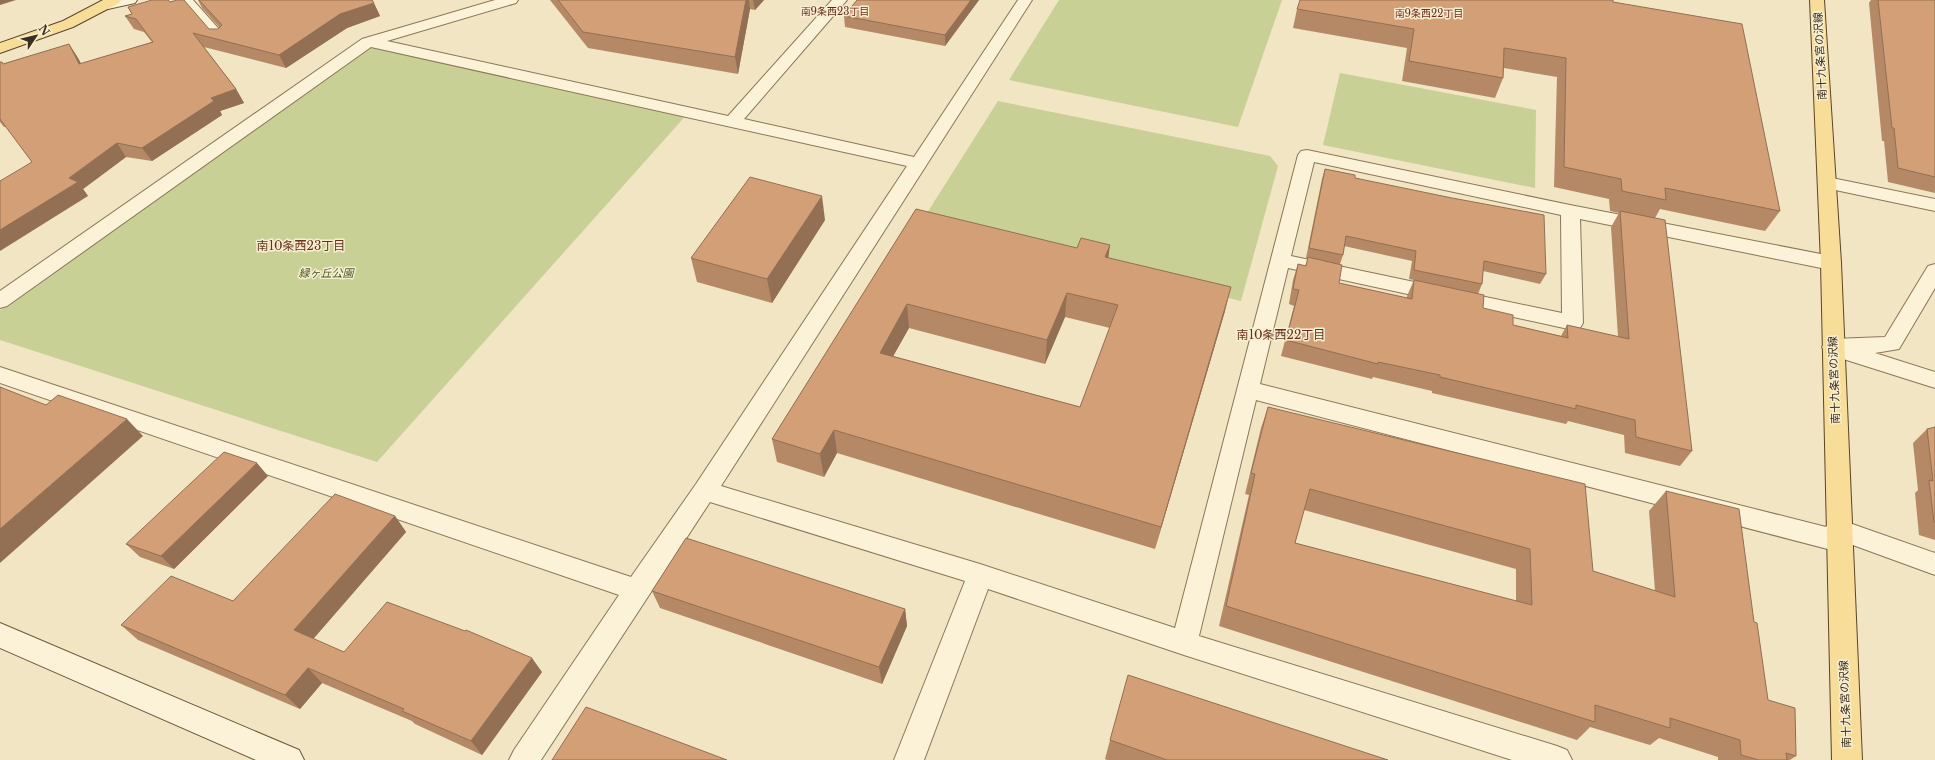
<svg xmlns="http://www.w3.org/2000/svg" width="1935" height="760" viewBox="0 0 1935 760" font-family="'Libre Baskerville','Noto Sans JP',serif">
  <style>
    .green { fill: #c8d096 }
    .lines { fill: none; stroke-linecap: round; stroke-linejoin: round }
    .lane-casing { stroke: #8d7658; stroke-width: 2 }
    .street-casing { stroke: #8d7658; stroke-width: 2 }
    .secondary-casing { stroke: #6f573b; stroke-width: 2 }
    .primary-casing { stroke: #5b442c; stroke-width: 2 }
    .lane { fill: #fbf2d7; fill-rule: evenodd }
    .street { fill: #fbf2d7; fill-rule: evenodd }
    .secondary { fill: #fbf2d7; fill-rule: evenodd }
    .primary { fill: #f7dd98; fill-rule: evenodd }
    .wall { fill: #b58965; fill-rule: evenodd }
    .shaded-wall { fill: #936f53 }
    .building { fill: #d29f76; stroke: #936f53; fill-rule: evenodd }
    .labels { text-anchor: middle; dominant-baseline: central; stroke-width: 3; stroke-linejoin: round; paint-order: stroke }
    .far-neighbourhood-label { font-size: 10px; fill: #6c2d19; stroke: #f8efd3 }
    .street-label { font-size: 11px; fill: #3c2d1d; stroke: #f8efd3 }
    .park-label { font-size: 11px; font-style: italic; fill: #4a5a22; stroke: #f8efd3 }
    .neighbourhood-label { font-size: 12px; fill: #6c2d19; stroke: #f8efd3 }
  </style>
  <rect width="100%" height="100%" fill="#f1e5c3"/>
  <path class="green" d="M1059,0H1282L1238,127L1009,80Z
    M376,46L689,112L377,462L0,340V310L349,52Z
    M1340,73L1536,110L1535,188L1323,145Z
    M998,101L1270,156L1278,166L1241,301L920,224Z"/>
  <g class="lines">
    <defs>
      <path id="lane" d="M182,0H193L226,37L228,39L226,41H218Z"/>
      <path id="street" d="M495,0H518L516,3L387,41L728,116L832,0H847L744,119L914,157L1018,0H1032L721,486L980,564L1175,628L1298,155L1301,151L1307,150L1570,205L1831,256L1838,258L1841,263L1838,268L1831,270L1580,219L1583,323L1580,328L1573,330L1288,268L1260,384L1826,527L1829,522L1838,519L1935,553V575L1850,544L1848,548L1839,552L1256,400L1199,636L1557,746L1567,750L1572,760H1512L1184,655L988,589L924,760H894L965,581L710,502L541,760H509L514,750L619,595L0,383V367L631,577L696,484L907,166L371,47L7,306L0,308V291L362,39ZM1314,162L1561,215L1562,313L1291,256Z
        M1827,177L1935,199V211L1821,187L1818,183L1821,179Z
        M1935,264V288L1899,349L1875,353L1935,372V388L1837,357L1836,355L1825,352L1822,347L1825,342L1833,339L1885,337L1928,266Z"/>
      <path id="secondary" d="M106,0H137L135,3L108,9L103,7L100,4Z
        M0,623L299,750L304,760H256L0,648Z"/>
      <path id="primary" d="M103,0H121L119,3L73,27L0,53V43L63,21Z
        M1810,0H1824L1841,263L1862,760H1832L1821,263Z"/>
    </defs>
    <use href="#lane" class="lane-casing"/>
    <use href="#street" class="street-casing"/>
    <use href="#secondary" class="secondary-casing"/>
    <use href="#primary" class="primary-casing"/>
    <use href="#lane" class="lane"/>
    <use href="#street" class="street"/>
    <use href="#secondary" class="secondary"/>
    <use href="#primary" class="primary"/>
  </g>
  <path class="wall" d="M198,0H372L380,16L347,28L286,68L204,47L236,89L244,103L220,111L222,115L152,161L126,157L83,189L88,196L32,162L6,127H4L0,122V62H2L3,64L69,44L78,58L81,64L152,42L144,32L134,29L125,16L132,14L128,7L170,2L209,29H218L220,28L202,8Z
    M550,0H764L755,10L750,9L738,74L588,48Z
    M857,0H979L945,46L845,27L844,16Z
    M1871,0H1935V193L1888,182L1884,141H1882L1869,3Z
    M1613,2L1780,211L1765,231L1660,209L1655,218L1692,451L1680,466L1625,453L1624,435L1568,421L1566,424L1432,393V391L1373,377L1372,379L1281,356L1294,306L1289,304L1293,280L1298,264L1305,266L1308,258H1306L1322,179L1325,169L1355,178L1546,274L1540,284L1483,271L1482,284L1478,294L1483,308L1513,325L1561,336L1567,325L1618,337L1611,227L1619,213L1610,211L1609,199L1554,187L1557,77L1504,68L1503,78L1495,98L1402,81L1407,48L1293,28L1297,9ZM1344,246L1412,261L1409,279L1414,280L1407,296V298L1339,283L1340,264L1343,255Z
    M916,209L1108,258L1225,311L1155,549L837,453L824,477L777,462L772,439ZM1065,317L1110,328L1080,407L893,356L909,328L1045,364Z
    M825,220L772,303L697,282L691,258Z
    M1268,407L1593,571L1655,591L1649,511L1666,491L1754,622L1768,700L1796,756L1790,760H1718V757L1659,738L1650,745L1590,727L1577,740L1219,626L1249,495L1245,494L1261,428ZM1304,510L1516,569V601L1295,543Z
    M1935,427V540L1919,535L1915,493L1918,490L1913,443L1927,429Z
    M268,476L174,569L140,557L126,544Z
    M395,516L406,532L313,639L344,652L542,672L482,755L415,724L412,721L322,683L300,709L138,640L121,625L233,601Z
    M652,591L905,609L907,626L882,684L660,608Z
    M1110,740L1388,760H1107L1105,759Z"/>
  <path class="shaded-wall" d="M0,0H16L0,5Z
    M746,0H749L750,9L738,74L735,57Z
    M753,0H764L755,10Z
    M971,0H979L945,46V35Z
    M374,3L380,16L347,28L286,68L279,55L340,14Z
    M69,44L78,58L89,78L79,64Z
    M236,89L244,103L220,111L222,115L152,161L142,148L211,98Z
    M117,143L126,157L83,189L88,196L0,251V230Z
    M822,196L825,220L772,303L767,279Z
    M1110,245L1107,269L1105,257Z
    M1231,287L1225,311L1155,549L1161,527Z
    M1067,293L1065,317L1045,364L1047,340Z
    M907,304L909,328L882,376L880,353Z
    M127,419L143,436L0,563V529Z
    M834,430L837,453L824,477L820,454Z
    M257,463L268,476L174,569L161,556Z
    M395,516L406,532L308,645L294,630Z
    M905,609L907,626L882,684L879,667Z
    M532,658L542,672L482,755L471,741Z
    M308,668L322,683L300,709L285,695Z"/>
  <path class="building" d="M152,0H168L170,2L177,0H184L209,29H218L222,25L199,0H372L374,3L340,14L279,55L193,33L236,89L211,98L214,101L142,148L117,143L69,178L78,182L0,230V181L32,162L0,119V62H2L3,64L69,44L79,64L153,42L136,19L125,16L132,14L128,7Z
    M558,0H746L735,57L583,32Z
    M857,0H971L945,35L844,16Z
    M1300,0H1613V2L1742,24L1780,211L1665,188L1666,200L1622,191L1621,179L1564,167L1566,58L1504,48L1503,78L1409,61L1414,29L1297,9Z
    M1878,0H1935V177L1898,168L1894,128H1892Z
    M1325,169L1355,175V178L1452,198L1544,215L1546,274L1484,261L1482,284L1414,270L1416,251L1346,236L1343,255L1309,248Z
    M750,177L822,196L767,279L691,258Z
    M916,209L1077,248L1081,238L1110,245L1105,257L1231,287L1161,527L834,430L820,454L772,439ZM1067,293L1118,305L1080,407L880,353L907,304L1047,340Z
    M1620,211L1665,220L1692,451L1636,437L1635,420L1576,405V409L1440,377V375L1378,362V364L1286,340L1299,290L1293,289L1298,264L1306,266L1308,257L1342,265L1339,283L1412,299L1414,280L1484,295L1483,308L1513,315V325L1568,338L1567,325L1629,339Z
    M0,387L46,405L58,395L127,419L0,529Z
    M1268,407L1585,484L1593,571L1675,597L1666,491L1739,509L1754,622L1757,623L1768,700L1795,708L1796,756L1786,753L1787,760H1759L1741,755L1740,740L1670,718V728L1595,705V722L1226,606L1255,474L1251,473ZM1310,489L1530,549L1532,605L1295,543Z
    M1935,427V522H1934L1929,480L1933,481L1927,429Z
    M224,452L257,463L161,556L126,544Z
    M335,494L395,516L294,630L344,652L387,602L465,631L466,630L532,658L471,741L402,711L404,709L308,668L285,695L121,625L171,576L233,601Z
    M686,538L905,609L879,667L652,591Z
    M1128,675L1388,760H1167L1110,740Z
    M586,707L727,760H552Z"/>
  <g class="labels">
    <g class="far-neighbourhood-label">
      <text x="835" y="11">南9条西23丁目</text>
      <text x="1429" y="13">南9条西22丁目</text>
    </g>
    <g class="street-label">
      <text transform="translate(1820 56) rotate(-93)">南十九条宮の沢線</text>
      <text transform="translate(1834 380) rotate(-92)">南十九条宮の沢線</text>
      <text transform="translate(1845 704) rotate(-92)">南十九条宮の沢線</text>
    </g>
    <g class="park-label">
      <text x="326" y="273">緑ヶ丘公園</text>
    </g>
    <g class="neighbourhood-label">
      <text x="301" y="245">南10条西23丁目</text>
      <text x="1281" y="334">南10条西22丁目</text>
    </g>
  </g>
  <g transform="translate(36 36) rotate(55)" stroke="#f8efd3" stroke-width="3" paint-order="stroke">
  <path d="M0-3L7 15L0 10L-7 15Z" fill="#3c2d1d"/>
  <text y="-6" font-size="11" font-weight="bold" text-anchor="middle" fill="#3c2d1d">N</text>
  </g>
</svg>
